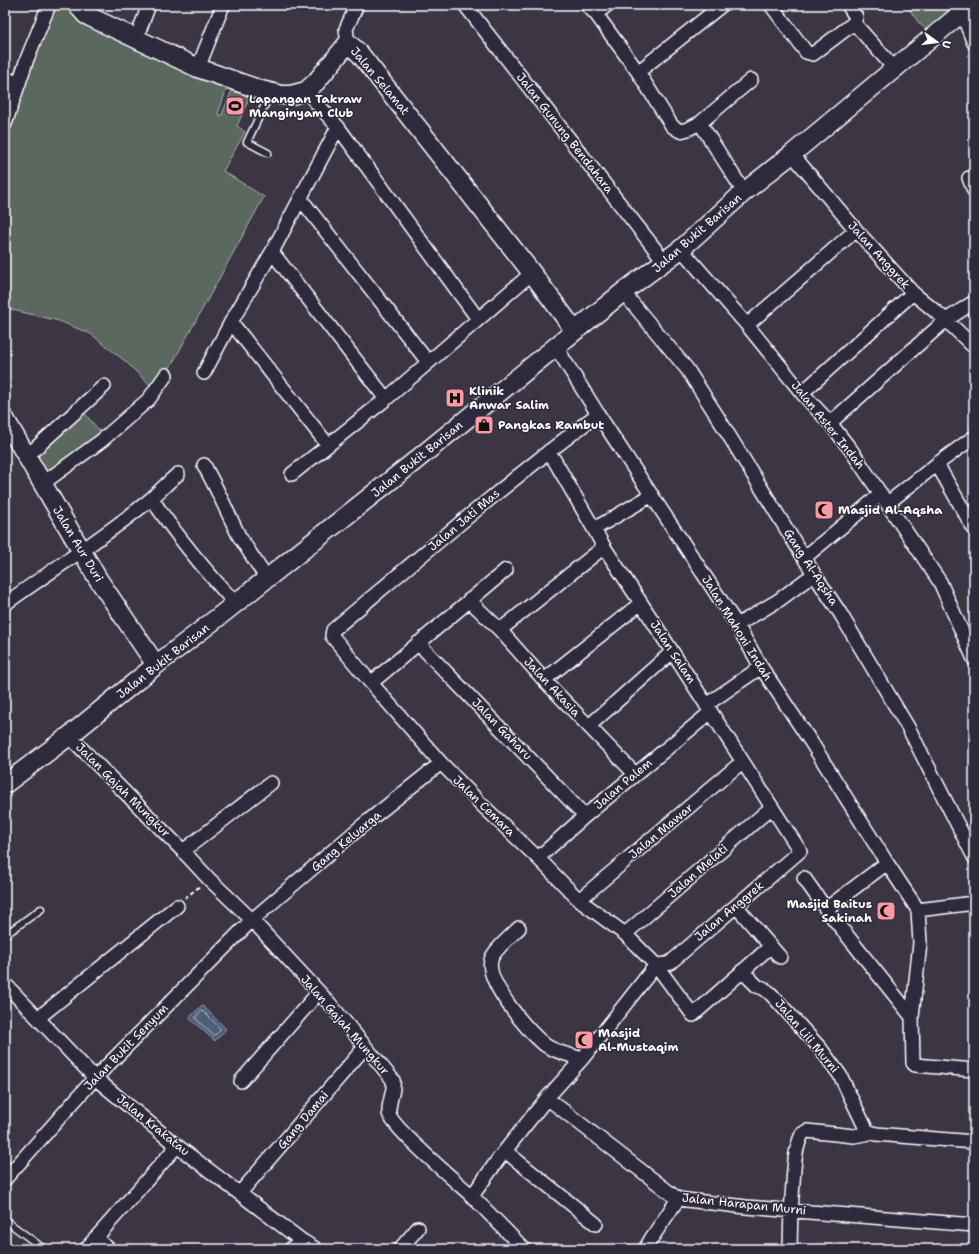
<svg xmlns="http://www.w3.org/2000/svg" width="979" height="1254" viewBox="0 0 979 1254" font-family="'Shantell Sans',sans-serif">
  <style>
    .green { fill: #5a685e; stroke: #acb4ae }
    .water { fill: #4e5f78; stroke: #959fae }
    .lines { fill: none; stroke-linecap: round; stroke-linejoin: round }
    .shore { stroke: #b8bfc9; stroke-width: 1 }
    .lane-casing { stroke: #fff; stroke-width: 9 }
    .street-casing { stroke: #fff; stroke-width: 16 }
    .secondary-casing { stroke: #fff; stroke-width: 21 }
    .path { stroke: #fff; stroke-width: 2; stroke-dasharray: 4 3; stroke-linecap: butt }
    .lane { stroke: #2f2a3d; stroke-width: 6 }
    .street { stroke: #2f2a3d; stroke-width: 13 }
    .secondary { stroke: #2f2a3d; stroke-width: 18 }
    .labels { text-anchor: middle; dominant-baseline: central; stroke-width: 3; stroke-linejoin: round; paint-order: stroke }
    .street-label { font-size: 12px; fill: #fff; stroke: #2f2a3d }
    .poi-label { font-size: 12px; font-weight: bold; fill: #fff; stroke: #2f2a3d; text-anchor: start }
  </style>
  <rect width="100%" height="100%" fill="#3c3543"/>
  <filter id="ink" filterUnits="userSpaceOnUse"><feTurbulence type="fractalNoise" baseFrequency=".025" numOctaves="2"/><feDisplacementMap in="SourceGraphic" scale="8" xChannelSelector="R" yChannelSelector="G"/><feConvolveMatrix kernelMatrix="1 2 1 2 8 2 1 2 1" color-interpolation-filters="sRGB"/></filter>
  <g filter="url(#ink)">
    <path class="green" d="M49,5H77L230,79L218,114L221,116L233,88L250,96L237,126L245,132L223,171L264,197L166,375L156,391L125,361L91,334L59,321L5,308V144L27,59Z
      M906,5H960L929,32L919,23Z
      M81,409L103,435L46,479L29,455Z"/>
    <path class="water" d="M202,1005L226,1029L215,1041L189,1018Z"/>
    <g class="lines">
      <path class="shore" d="M201,1011L204,1012L220,1028V1030L215,1035H213L196,1019V1017Z"/>
      <defs>
        <path id="lane" d="M268,153L247,142L270,94
          M5,935L41,909
          M5,1220L44,1249"/>
        <path id="street" d="M465,5L665,262
          M587,5L596,14L638,72L672,126L680,131L688,129L700,123L744,192
          M771,5L806,52L813,54L854,23L856,17L848,5
          M962,13L974,43
          M596,14L607,5
          M854,23L895,69
          M136,39L149,5
          M348,43L346,29L357,5
          M198,68L223,5
          M638,72L722,5
          M5,78L19,84
          M306,91L338,127L478,319
          M700,123L751,80
          M5,124L27,59L49,5
          M792,154L856,230L913,293L946,320L974,347
          M969,178L974,191
          M300,198L428,362
          M681,249L747,325L802,393L830,423L851,450L940,582L974,659
          M272,252L386,399
          M623,292L687,369L717,416L814,574L840,613L909,729L974,857
          M231,322L328,445
          M747,325L856,230
          M556,347L598,414L737,625L761,667L811,742L887,863L918,910
          M204,373L231,322L272,252L338,127
          M802,393L913,293
          M598,414C507,482 421,556 333,630L332,636L371,683L441,763L484,807L538,858L579,900L625,934L656,965L693,1015L771,946
          M830,423L946,320L974,302
          M549,451L594,529L604,547L641,603L800,851L671,962L667,964L656,965
          M27,456L104,386
          M937,464L974,529
          M204,465L216,488L239,536L267,579
          M292,474L386,399L532,273
          M42,484L101,441L149,399L166,375
          M152,499C177,537 205,570 236,604
          M888,503L937,464L974,437
          M594,529L652,495
          M804,558L881,494
          M469,600L500,630L544,680L635,774
          M5,604C53,569 105,537 151,499C160,491 168,482 178,474
          M737,625L779,600L814,574
          M500,630L604,547
          M418,643L585,816
          M544,680L641,603
          M371,683L506,570
          M706,705L761,667
          M589,726L672,652
          M69,736L183,851L209,879L252,920L330,1004L393,1080C395,1091 388,1102 389,1113C391,1127 459,1184 472,1196L500,1157L547,1098L582,1059L656,965
          M183,851L271,783
          M538,858L585,816L711,712
          M804,878L826,909L912,1017
          M579,900L742,762
          M736,906L780,957
          M826,909L887,863
          M918,910L920,943L912,1017L913,1063L915,1065L974,1070
          M918,910L974,903
          M519,928C513,934 493,951 491,960C485,982 528,1031 545,1045C555,1052 570,1055 582,1059
          M625,934L772,807
          M742,971L757,986L763,988L770,993L820,1048L840,1075L867,1131L876,1134L974,1142
          M5,984L95,1078L177,1146L301,1240L316,1249
          M38,1018L177,906
          M241,1081L319,992
          M547,1098L678,1199L746,1207L974,1225
          M505,1151L596,1224
          M5,1179L95,1078L252,920L363,825L441,763
          M240,1193L365,1047
          M472,1196L524,1249
          M95,1238L109,1249
          M86,1249L177,1146
          M291,1249L301,1240
          M400,1249L418,1228
          M645,1249L651,1239L678,1199
          M790,1249C790,1227 791,1205 793,1183C794,1166 795,1149 802,1134L807,1131L854,1136L870,1133"/>
        <path id="secondary" d="M77,5L86,15L198,68L261,90L281,95H291L306,91L316,82L348,43L360,54L532,273L575,331
          M5,419L98,579L156,665
          M5,784L69,736L156,665L212,622L410,465L623,292L681,249L744,192L792,154L971,5"/>
      </defs>
      <use href="#lane" class="lane-casing"/>
      <use href="#street" class="street-casing"/>
      <use href="#secondary" class="secondary-casing"/>
      <path class="path" d="M185,898L200,886"/>
      <use href="#lane" class="lane"/>
      <use href="#street" class="street"/>
      <use href="#secondary" class="secondary"/>
    </g>
  </g>
  <defs>
    <symbol id="stadium-square" viewBox="-11 -11 22 22"><rect x="-9" y="-9" width="18" height="18" rx="4" fill="#ff9aa2" stroke="#2f2a3d"/><path d="M0-5a6.5 5 0 1 0 0 10a6.5 5 0 1 0 0-10ZM-3.5-1.8h7v3.6h-7Z" fill="#111"/></symbol>
    <symbol id="hospital-square" viewBox="-11 -11 22 22"><rect x="-9" y="-9" width="18" height="18" rx="4" fill="#ff9aa2" stroke="#2f2a3d"/><path d="M-5-5h3v3.5h4V-5h3V5h-3V1.5h-4V5h-3Z" fill="#111"/></symbol>
    <symbol id="shop-square" viewBox="-11 -11 22 22"><rect x="-9" y="-9" width="18" height="18" rx="4" fill="#ff9aa2" stroke="#2f2a3d"/><path d="M-5-2.5h2.3a2.7 3.5 0 0 1 5.4 0H5L5.5 6h-11ZM-1.5-2.5h3a1.5 2.3 0 0 0-3 0Z" fill="#111"/></symbol>
    <symbol id="mosque-square" viewBox="-11 -11 22 22"><rect x="-9" y="-9" width="18" height="18" rx="4" fill="#ff9aa2" stroke="#2f2a3d"/><path d="M3.5-4.9A6 6 0 1 0 3.5 4.9A5 5 0 1 1 3.5-4.9Z" fill="#111"/></symbol>
  </defs>
  <g fill-rule="evenodd">
    <use href="#stadium-square" x="224" y="95" width="22" height="22"/>
    <use href="#hospital-square" x="444" y="387" width="22" height="22"/>
    <use href="#shop-square" x="473" y="414" width="22" height="22"/>
    <use href="#mosque-square" x="813" y="499" width="22" height="22"/>
    <use href="#mosque-square" x="875" y="900" width="22" height="22"/>
    <use href="#mosque-square" x="573" y="1029" width="22" height="22"/>
  </g>
  <g class="labels">
    <g class="street-label">
      <text transform="translate(380 81) rotate(50)">Jalan Selamat</text>
      <text transform="translate(565 133) rotate(52)">Jalan Gunung Bendahara</text>
      <text transform="translate(697 233) rotate(-41)">Jalan Bukit Barisan</text>
      <text transform="translate(879 255) rotate(48)">Jalan Anggrek</text>
      <text transform="translate(828 425) rotate(51)">Jalan Aster Indah</text>
      <text transform="translate(417 459) rotate(-39)">Jalan Bukit Barisan</text>
      <text transform="translate(464 520) rotate(-40)">Jalan Jati Mas</text>
      <text transform="translate(78 544) rotate(59)">Jalan Aur Duri</text>
      <text transform="translate(811 567) rotate(57)">Gang Al-Aqsha</text>
      <text transform="translate(737 628) rotate(58)">Jalan Mahoni Indah</text>
      <text transform="translate(673 652) rotate(57)">Jalan Salam</text>
      <text transform="translate(163 661) rotate(-38)">Jalan Bukit Barisan</text>
      <text transform="translate(552 687) rotate(47)">Jalan Akasia</text>
      <text transform="translate(502 729) rotate(46)">Jalan Gaharu</text>
      <text transform="translate(623 784) rotate(-40)">Jalan Palem</text>
      <text transform="translate(123 790) rotate(45)">Jalan Gajah Mungkur</text>
      <text transform="translate(484 806) rotate(44)">Jalan Cemara</text>
      <text transform="translate(661 831) rotate(-40)">Jalan Mawar</text>
      <text transform="translate(346 841) rotate(-40)">Gang Keluarga</text>
      <text transform="translate(698 871) rotate(-41)">Jalan Melati</text>
      <text transform="translate(729 911) rotate(-40)">Jalan Anggrek</text>
      <text transform="translate(345 1025) rotate(49)">Jalan Gajah Mungkur</text>
      <text transform="translate(807 1036) rotate(50)">Jalan Lili Murni</text>
      <text transform="translate(126 1047) rotate(-46)">Jalan Bukit Senyum</text>
      <text transform="translate(303 1120) rotate(-50)">Gang Damai</text>
      <text transform="translate(153 1125) rotate(39)">Jalan Krakatau</text>
      <text transform="translate(744 1204) rotate(6)">Jalan Harapan Murni</text>
    </g>
    <g class="poi-label">
      <text x="249" y="99">Lapangan Takraw<tspan x="249" dy="14">Manginyam Club</tspan></text>
      <text x="469" y="391">Klinik<tspan x="469" dy="14">Anwar Salim</tspan></text>
      <text x="498" y="425">Pangkas Rambut</text>
      <text x="838" y="510">Masjid Al-Aqsha</text>
      <text x="872" y="904" text-anchor="end">Masjid Baitus<tspan x="872" dy="14">Sakinah</tspan></text>
      <text x="598" y="1033">Masjid<tspan x="598" dy="14">Al-Mustaqim</tspan></text>
    </g>
  </g>
  <rect width="979" height="1254" fill="none" stroke="#2f2a3d" stroke-width="20"/>
  <rect x="10" y="10" width="959" height="1234" fill="none" stroke="#fff" stroke-width="1.5" filter="url(#ink)"/>
  <g transform="translate(937 42) rotate(104)" stroke="#2f2a3d" stroke-width="3" paint-order="stroke">
  <path d="M0-3L7 15L0 10L-7 15Z" fill="#ffffff"/>
  <text y="-6" font-size="11" font-weight="bold" text-anchor="middle" fill="#ffffff">U</text>
  </g>
</svg>
